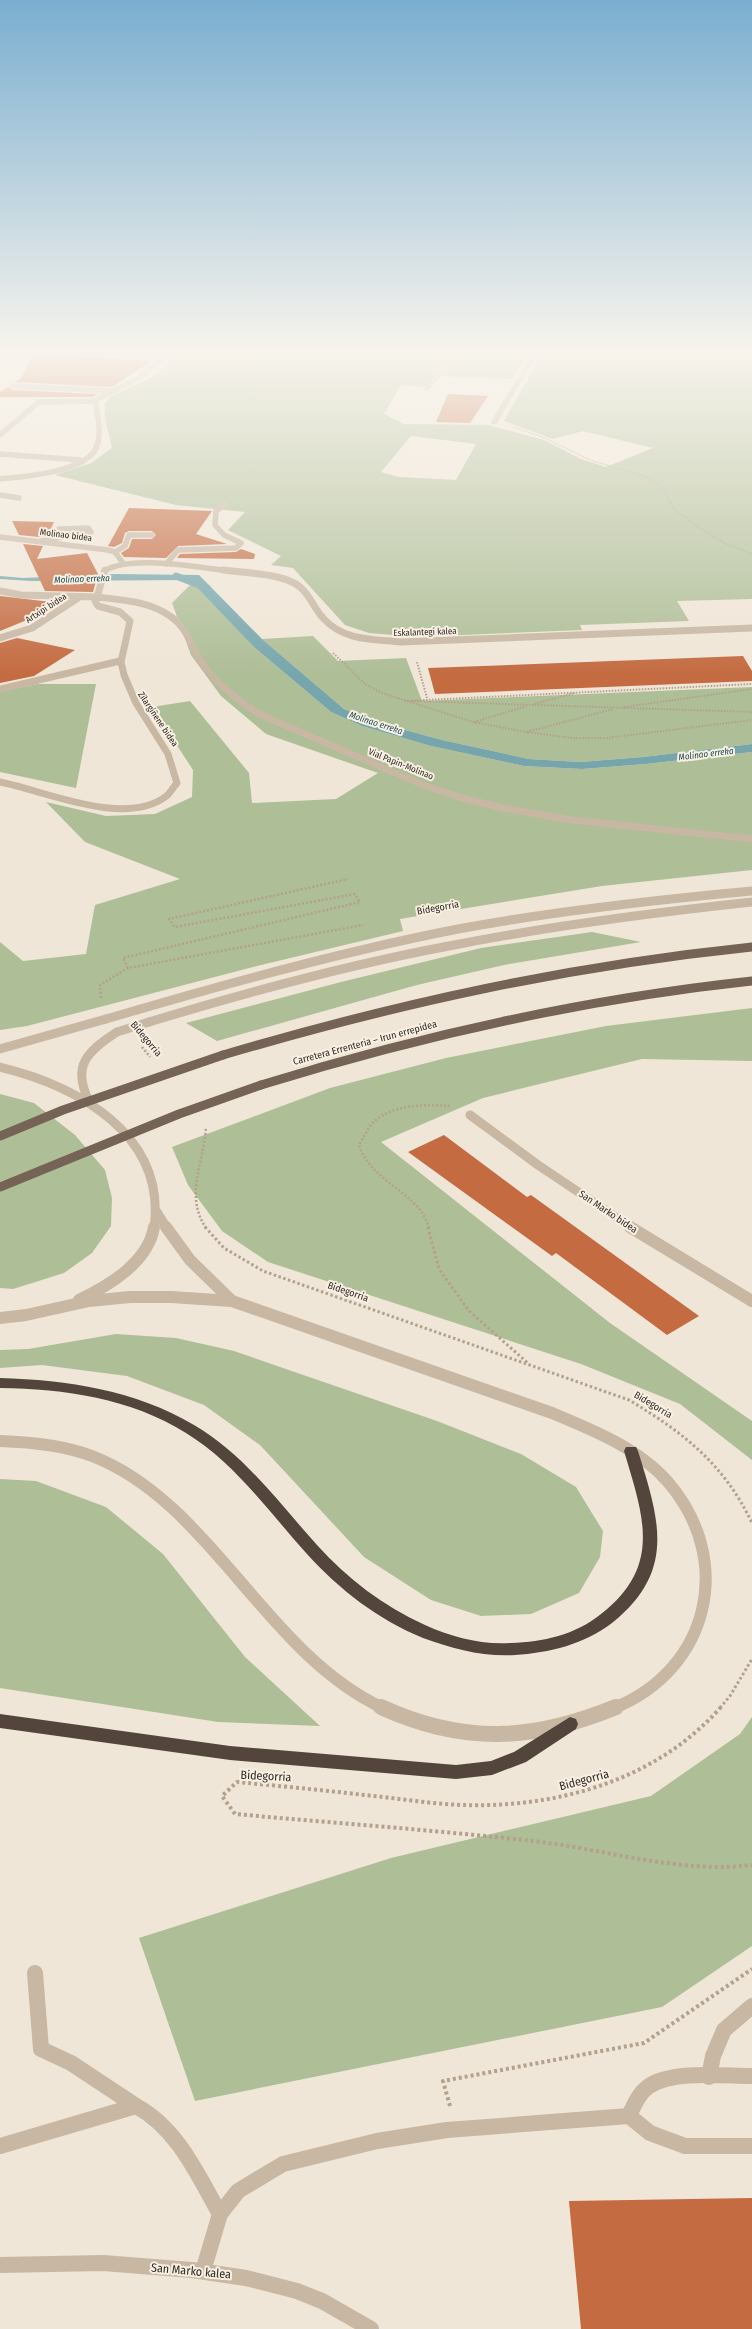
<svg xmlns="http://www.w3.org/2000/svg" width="752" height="2329" viewBox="0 0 752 2329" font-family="'Fira Sans Condensed',sans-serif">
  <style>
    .green { fill: #aebe97; fill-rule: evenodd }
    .water { fill: #76a6ac }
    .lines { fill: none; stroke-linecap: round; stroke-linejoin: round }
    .stream { stroke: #76a6ac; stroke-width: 7 }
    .building { fill: #c46b41 }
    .path-far4 { stroke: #b3a18e; stroke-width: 1.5; stroke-dasharray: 1 1; stroke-linecap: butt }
    .path-far3 { stroke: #b3a18e; stroke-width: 2; stroke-dasharray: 1.5 1.5; stroke-linecap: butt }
    .path-far2 { stroke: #b3a18e; stroke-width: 2.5; stroke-dasharray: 2 2; stroke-linecap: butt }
    .path-far1 { stroke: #b3a18e; stroke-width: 3; stroke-dasharray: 2.5 2.5; stroke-linecap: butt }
    .path { stroke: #b3a18e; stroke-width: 4; stroke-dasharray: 3 3; stroke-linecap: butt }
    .service-far2 { stroke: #c7b7a3; stroke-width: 5.5 }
    .service-far1 { stroke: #c7b7a3; stroke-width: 7 }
    .service { stroke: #c7b7a3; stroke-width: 16 }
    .minor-far4 { stroke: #c7b7a3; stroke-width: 5.5 }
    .minor-far3 { stroke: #c7b7a3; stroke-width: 7 }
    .minor-far2 { stroke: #c7b7a3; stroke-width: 9 }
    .minor-far1 { stroke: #c7b7a3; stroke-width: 12 }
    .minor { stroke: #c7b7a3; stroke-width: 16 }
    .tertiary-far2 { stroke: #c7b7a3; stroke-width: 9 }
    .tertiary-far1 { stroke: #c7b7a3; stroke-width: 12 }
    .tertiary { stroke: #c7b7a3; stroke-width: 16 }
    .primary { stroke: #756356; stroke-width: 9 }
    .motorway { fill: #54453c; fill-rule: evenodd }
    .tertiary-bridge { stroke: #c7b7a3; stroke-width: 9 }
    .primary-bridge { stroke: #756356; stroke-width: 9 }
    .labels { text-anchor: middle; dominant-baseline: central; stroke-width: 4; stroke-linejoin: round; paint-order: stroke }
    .far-street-label { font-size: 9px; fill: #332a25; stroke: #f8f0e3 }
    .far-water-label { font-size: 9px; font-style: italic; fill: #1c4b53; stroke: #f8f0e3 }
    .street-label { font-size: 10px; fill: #332a25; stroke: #f8f0e3 }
    .near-street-label { font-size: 12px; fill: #332a25; stroke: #f8f0e3 }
  </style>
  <rect width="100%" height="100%" fill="#f0e6d7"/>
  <path class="green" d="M98,349H533L512,379L442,376L423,387L401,385L384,414L404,424L488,425L544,440L581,459L606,467L653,448L583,431L553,439L504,421L545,349H752V599L677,601L689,621L580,625L582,630L416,637L369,633L345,625L293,568L271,565L281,556L228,530L245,512L176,505L55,475L91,463L112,448L105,418V403L110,397L150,378L180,356ZM411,436L476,444L456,480L399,477L381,472Z
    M194,581L254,647L331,712L362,726L431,746L524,766L582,769L646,764L752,752V870L602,886L400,919L403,931L257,966L27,1026L0,1030V942L23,961L86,954L95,905L180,879L85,842L46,802L106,816L155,814L192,797L193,770L152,707L190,701L249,773L252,803L336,799L378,773L266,734L221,696L191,655L172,603Z
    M313,636L338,661L406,658L422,701L752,687V744L643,757L580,762L529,759L442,740L376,722L344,709L262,639Z
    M37,684H96L76,788L0,772V692Z
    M592,932L641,942L504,965L417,985L217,1041L186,1023L341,982L481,948Z
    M752,1008V1061L642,1059L483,1098L381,1142L610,1323L752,1421V1460L680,1404L581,1364L268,1262L222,1231L188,1185L172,1147L330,1088L446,1058L606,1026Z
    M0,1094L34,1103L75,1135L105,1170L112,1198L111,1226L92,1253L64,1273L13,1289L0,1288Z
    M116,1334L176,1338L234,1351L437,1421L521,1454L576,1487L603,1531L600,1557L579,1593L531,1614L481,1616L431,1600L364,1557L260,1445L204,1405L127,1376L42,1365L0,1368V1350L28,1349Z
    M0,1479L36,1481L106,1507L163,1554L245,1657L320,1726L218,1722L0,1688Z
    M752,1717V1946L662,2007L195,2101L139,1938L391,1858L651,1796L740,1734Z"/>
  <path class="water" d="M115,574L199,575L262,639L344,709L376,722L442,740L529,759L580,762L643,757L752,744V752L646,764L582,769L524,766L431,746L362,726L331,712L254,647L190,580L31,581L0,579V576L23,578Z"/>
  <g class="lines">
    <path class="stream" d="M176,576L207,588"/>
  </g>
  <path class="building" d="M32,355H68L152,361L112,387L15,382L22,377Z
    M8,387L12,390L97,394L92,397H0V392Z
    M448,394L488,396L470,423L436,422Z
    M129,508L212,511L196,534L227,544L178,546L166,558L124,557L121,553L129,548L132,539H152L156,535L152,531H129L125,533L122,543L114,547L108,546Z
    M12,521L54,522L48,535L39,537L19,535Z
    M23,544L43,546L37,559L87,553L98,574L93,592L45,591Z
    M241,549L255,554L254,559L177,558L180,554L236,552Z
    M0,596L51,602L50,601H64L49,611L0,631Z
    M17,638L75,650L34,676L0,683V643Z
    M743,656L752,671V681L435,694L428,668Z
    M444,1135L527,1197L531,1195L699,1316L667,1335L556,1253L552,1256L408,1152Z
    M752,2198V2329H581L569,2201Z"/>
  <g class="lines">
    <path class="path-far4" d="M513,427L545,438L590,460L646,477L662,487L674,509L698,527L726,544L752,554"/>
    <path class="path-far3" d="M333,653L365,684L382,693L473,722L526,732L572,738H606L752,720
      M417,662L427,698
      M405,701L752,684
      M412,701L752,712
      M534,704L575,693
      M624,707L752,689
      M474,722L527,706
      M527,732L613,709"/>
    <path class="path-far2" d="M128,968L123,958L360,902L355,894L175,927L169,919L348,879
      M101,998L100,985L128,968L363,925
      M142,1047L150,1057
      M206,1228C184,1195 204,1163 206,1127
      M429,1228C427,1223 425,1216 421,1211C403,1188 368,1175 359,1145C363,1139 366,1132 370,1126C388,1104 424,1104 450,1106"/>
    <path class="path-far1" d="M205,1227L224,1248L263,1271L629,1400C684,1433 724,1464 752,1523
      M428,1227L439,1269L469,1311L529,1364
      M720,1708L730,1696L752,1659"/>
    <path class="path" d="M721,1707C657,1780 558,1808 463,1805C430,1804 397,1798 364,1795C322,1790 279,1786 237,1782L222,1796L235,1814C334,1823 434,1830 533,1841C604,1849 681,1874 752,1865
      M450,2106L443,2081L644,2043L752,1969"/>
    <path class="service-far2" d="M12,386L113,391
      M0,495L19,498
      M41,541L91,532L88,528L59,529
      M115,552L125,546L129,535H152
      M166,564L178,550L236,548L241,543L224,535L215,525L216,511L225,504"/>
    <path class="service-far1" d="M0,689L120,661"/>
    <path class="service" d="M35,1973L41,2049L71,2063L136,2106
      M709,2077L713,2056L724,2030L752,2006
      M0,2146L136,2106C178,2129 197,2174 220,2214"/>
    <path class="minor-far4" d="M0,349H41L164,357
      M427,388L461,349
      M494,422L538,349
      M0,435L39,402L95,401
      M0,454L80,460
      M0,479C23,477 88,472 97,446C102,432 97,414 95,400L139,378L172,349
      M0,537L108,550L115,552L123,563
      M104,571C132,554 199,568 232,571"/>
    <path class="minor-far3" d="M223,570C244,573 283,573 300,587C310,595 315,610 324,619C344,641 374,639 401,642L752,628
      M0,591L21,595L97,597L105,570
      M0,638L32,628L78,598
      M0,782C45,791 124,827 165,797C170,794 173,787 177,783L168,754L136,703L124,675L121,662L130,621L120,612L98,606L95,601L97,597C122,600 149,601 170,616C188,628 191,647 202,663C217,685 238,700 259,714L423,785L459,797L503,808L572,820L752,839"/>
    <path class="minor-far2" d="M470,1115L538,1165L632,1228"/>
    <path class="minor-far1" d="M630,1227L752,1301"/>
    <path class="minor" d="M629,2116C634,2105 639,2093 649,2086C674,2070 723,2076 752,2076
      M0,2265L103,2263L192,2270L246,2278L297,2291L322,2301L371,2329
      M203,2271L220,2214L238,2191L283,2164L377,2141L447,2130L629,2116L650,2133L685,2146H752"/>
    <path class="tertiary-far2" d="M137,1010C243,979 350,950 458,929C555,911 654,900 752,891
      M149,1022C248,992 347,965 449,946C549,926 650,913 752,902
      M0,1049L106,1019
      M0,1067C78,1086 167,1135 154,1228
      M90,1103C71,1067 86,1052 117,1032
      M157,1212L167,1228"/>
    <path class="tertiary-far1" d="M166,1227L190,1260L232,1301
      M79,1300C108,1286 148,1263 154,1227
      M0,1318L26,1315L89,1301L130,1297H171L232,1301L552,1413C593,1430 638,1448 668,1482C735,1560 710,1669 614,1708
      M0,1441C31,1442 63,1445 92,1456C211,1502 265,1653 383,1708"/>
    <path class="tertiary" d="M381,1707C464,1745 533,1741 616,1707"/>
    <path class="primary" d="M223,1055C399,1003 569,966 752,947
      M261,1085C423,1035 583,999 752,981"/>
    <path class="motorway" d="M0,1378C68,1380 135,1390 194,1425C244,1454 279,1503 317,1545C348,1579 383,1606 425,1625C452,1637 481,1645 511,1643C543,1642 575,1635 601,1614C663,1566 643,1515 624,1451L626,1447H636L638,1451C659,1519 677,1571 612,1623C585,1644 549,1653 515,1655C483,1657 453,1649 423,1638C377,1619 340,1590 307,1554C269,1512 235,1463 186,1433C130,1398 65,1389 0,1388Z
      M0,1714L230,1746L456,1765L491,1761L514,1752L570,1717L576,1719L578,1724L576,1729L526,1762L492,1775L456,1779L230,1760L0,1728Z"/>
    <path class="tertiary-bridge" d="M106,1019L137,1010
      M117,1032L149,1022"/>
    <path class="primary-bridge" d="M0,1136L63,1110L223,1055
      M0,1187L179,1114L261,1085"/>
  </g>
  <linearGradient id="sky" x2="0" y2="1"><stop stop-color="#7aaed0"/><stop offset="0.52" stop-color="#f8f4ed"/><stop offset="1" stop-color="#f8f4ed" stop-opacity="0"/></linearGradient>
  <rect width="752" height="675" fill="url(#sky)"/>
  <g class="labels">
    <g class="far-street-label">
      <text transform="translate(66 535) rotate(7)">Molinao bidea</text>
      <text transform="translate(46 608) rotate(-33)">Artxipi bidea</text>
      <text transform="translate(425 632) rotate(-2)">Eskalantegi kalea</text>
      <text transform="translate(158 719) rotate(56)">Zilargiñene bidea</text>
      <text transform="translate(401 764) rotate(22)">Vial Papin-Molinao</text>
    </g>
    <g class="far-water-label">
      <text transform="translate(82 579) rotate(-2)">Molinao erreka</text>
      <text transform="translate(376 723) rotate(18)">Molinao erreka</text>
      <text transform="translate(706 754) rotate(-7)">Molinao erreka</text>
    </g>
    <g class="street-label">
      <text transform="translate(438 908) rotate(-10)">Bidegorria</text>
      <text transform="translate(146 1039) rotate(50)">Bidegorria</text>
      <text transform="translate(365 1043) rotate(-15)">Carretera Errenteria – Irun errepidea</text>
      <text transform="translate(608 1212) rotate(34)">San Marko bidea</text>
      <text transform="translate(348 1292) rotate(19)">Bidegorria</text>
      <text transform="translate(653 1405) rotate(31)">Bidegorria</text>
    </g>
    <g class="near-street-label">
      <text transform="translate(266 1776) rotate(3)">Bidegorria</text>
      <text transform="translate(584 1780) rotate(-15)">Bidegorria</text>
      <text transform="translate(191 2271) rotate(5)">San Marko kalea</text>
    </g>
  </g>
</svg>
